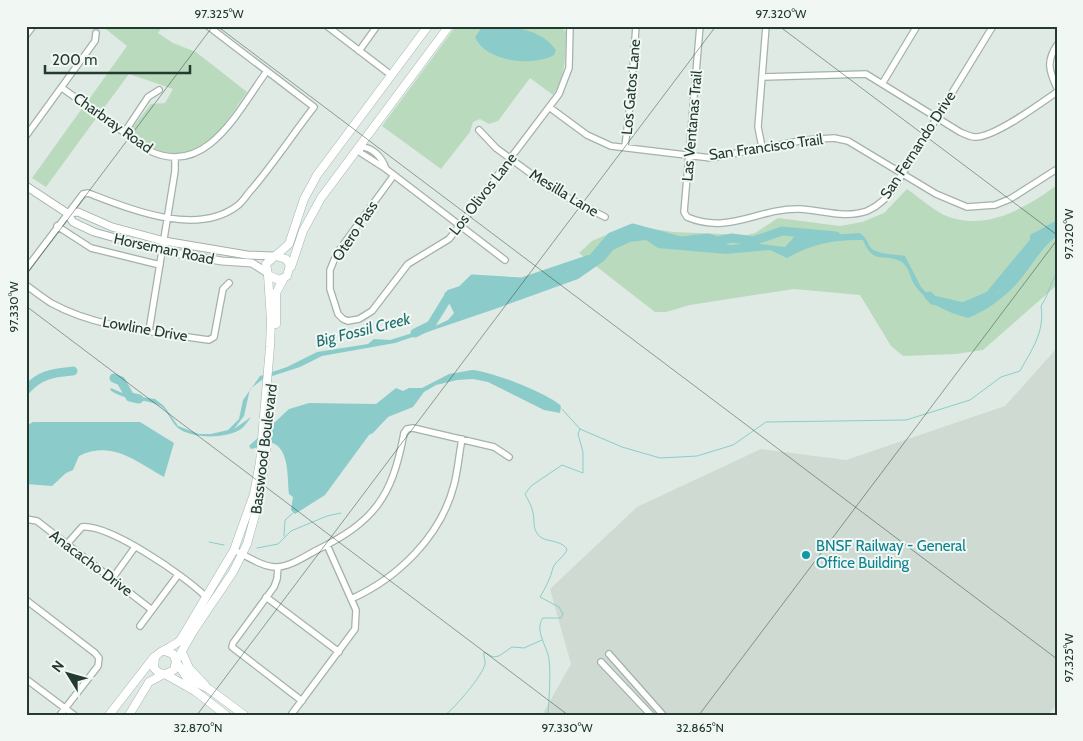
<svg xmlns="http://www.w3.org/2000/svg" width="1083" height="741" viewBox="0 0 1083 741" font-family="Cabin,sans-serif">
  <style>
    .built { fill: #cfdad3 }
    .green { fill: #badabe }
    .water { fill: #8bcccb }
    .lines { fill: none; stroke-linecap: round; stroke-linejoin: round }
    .stream { stroke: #8bcccb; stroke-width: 1 }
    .river { stroke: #8bcccb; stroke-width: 9 }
    .minor-casing { stroke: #a3b2aa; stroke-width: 8 }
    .tertiary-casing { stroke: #a3b2aa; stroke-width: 9 }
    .secondary-casing { stroke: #a2b8ad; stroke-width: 9 }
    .minor { stroke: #fff; stroke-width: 5.5 }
    .tertiary { stroke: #fff; stroke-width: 7 }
    .secondary { stroke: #fff; stroke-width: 8 }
    .ticks { fill: none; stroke: #223a2f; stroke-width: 1; stroke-opacity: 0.45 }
    .culture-dot { fill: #0f9aa8; stroke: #f1f7f3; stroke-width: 2 }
    .labels { text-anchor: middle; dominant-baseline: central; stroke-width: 4; stroke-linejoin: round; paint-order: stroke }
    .street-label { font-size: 15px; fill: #223a2f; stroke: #f1f7f3 }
    .culture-label { font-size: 15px; fill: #0d838f; stroke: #f1f7f3; text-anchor: start }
    .water-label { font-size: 16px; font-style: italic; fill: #207171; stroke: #f1f7f3 }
    .neatline { fill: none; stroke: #223a2f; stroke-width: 2 }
    .ticks-label { font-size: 12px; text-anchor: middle; fill: #223a2f }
  </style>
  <rect width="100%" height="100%" fill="#e0eae4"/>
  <path class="built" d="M1057,348V704L1048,715H542L571,664L550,589L637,507L761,449L846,460L1005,406Z"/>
  <path class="green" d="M102,26H163L158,33L173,43L196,52L247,92C229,117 204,164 166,153C152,149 141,140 129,132L151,104L165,103L173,89L129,74L101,112L87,102L127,46Z
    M456,26H556L566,31C565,53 567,75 553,95L530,78L498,121L489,124L480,119L473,122L470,132L441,169L382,126Z
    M83,107L97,117L46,187L32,178Z
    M1057,185V285L983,350L956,354L903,356L891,346L860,295L794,289L690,305L666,312H655L579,253L592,241L629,225L673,232L747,235L755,233L778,218L840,226L862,222L884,213L907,189C920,198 935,212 949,217C988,230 1026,208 1057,185Z"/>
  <path class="water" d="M483,26C509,26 540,27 556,50L554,55C532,67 486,62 475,37Z
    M1057,220V236C1044,245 1036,259 1026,272C1013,291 989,310 968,318C947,312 930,305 916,287C910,280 910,266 900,261C882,253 873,265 863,240C836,239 811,244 787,258L770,250L726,254L658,248L646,240L630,242L613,250L604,261L578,279L495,309L395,343L322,356L300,367L263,379L250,389L244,416L234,429L251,417C248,421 245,426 241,429C226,439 192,439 178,428C170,421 168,409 158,405C142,398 125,401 110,390L111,388L127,395L155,399L164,406L178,426L199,434H211L228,430L239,419L243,400L260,376L287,367L317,352L368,344L374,339L390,340L435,326L448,320L454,313L444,293L450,291H467L473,281L480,283L527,281L568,271L598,259L609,243L632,230L680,243L712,241L730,245L750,243L785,247L794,237L860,233C867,237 867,244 872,249C881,255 895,254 905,256L921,287L929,295L945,306L964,308L980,303L997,294L1030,244V235Z
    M472,370C491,371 549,394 561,406L560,413L544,410L488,382L473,379L457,380L436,385L424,392L413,407L388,417L373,433L369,435L325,495L295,514L291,510L293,497L289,494C287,478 290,451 273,443L251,449L249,446L289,409L309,403L376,404L396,388L403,391L409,388H422L449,374Z
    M33,422H140L174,443L164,477C135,461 112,440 79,456L73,470L66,473L52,486L26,484V426Z"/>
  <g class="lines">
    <path class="stream" d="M562,409L580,429L622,447L660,458L697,456L733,445L766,422L906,420L970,400L1001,377L1020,371C1032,349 1045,332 1041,306C1048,296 1050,284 1057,272
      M284,536L285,520L293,513
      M209,542L224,545
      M257,548L278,544L291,531L327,516L341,513
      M445,715C454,709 483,675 485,664C486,660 483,657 484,652L493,657L499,656L512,647L524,648L542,640
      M548,715C549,697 551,676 549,659C547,646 534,630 543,618H561L563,614L559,607L540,597C546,587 550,579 553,568C555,561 565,557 567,549C560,539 547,543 539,536C532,528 535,521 533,513C532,506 528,500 525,494L531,486L562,465L583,473V452L578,434L580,429"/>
    <path class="river" d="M929,296L933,300L963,307L989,296L1032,244
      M415,333L431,325L450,294L462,290L473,279L522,282L593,258L611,237L633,228L681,241L708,238L718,241L732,238L753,241L782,231L836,236
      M114,378L121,381L130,397L139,399
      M26,390C40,374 53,373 73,371"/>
    <defs>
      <path id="minor" d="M327,26L391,75
        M700,26L684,212L687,217C729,235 758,208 799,209C821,210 845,219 867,211C879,206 888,197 895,186L993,26
        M26,35L33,26
        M1057,45C1046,61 1049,71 1057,88
        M359,51L377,26
        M763,77L866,74L960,132C965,134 970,137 975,137C994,138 1041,103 1057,92
        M882,84L917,26
        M62,88L150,151C207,178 239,109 267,71
        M549,107L587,135L611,146L711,158L805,140L834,138L848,141L936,194L967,207L995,205L1010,199L1057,169
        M479,130L496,148L553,190L605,217
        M124,133L148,97L159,90
        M26,136L95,41L96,33
        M359,147C372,146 382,157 386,169L361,153Z
        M625,147L631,96L636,26
        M762,147L758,127L766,26
        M386,169L505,260
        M394,175L337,253L330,270V289L338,314L343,319L348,321L359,319L372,311L408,264L449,239L460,225L559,94L569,68L570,26
        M57,226L91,248L160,265
        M26,269L83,194L88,193C130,209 196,237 237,206C243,202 247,194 252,189C274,163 293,134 314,107L208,26
        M26,285C34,291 43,298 51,303C98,329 157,332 209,340L214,337L223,289L229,283
        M149,331L175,171V159
        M26,519L37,521L152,610
        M67,544L82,527C109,524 185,576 205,596
        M234,550C247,556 262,567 276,567C289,567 304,557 315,551C374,522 392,498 404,433L407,429L413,428L494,447L509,457
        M278,567L277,579L274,587L233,643L232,647L302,701
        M112,579L135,547
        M266,597L339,652
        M351,599C398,578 441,536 454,485C458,470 459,454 462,439
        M26,600L95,653L99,658L98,666L60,715
        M140,626L178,575
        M609,654L663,715
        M601,662L651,715
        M26,679L74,715
        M291,715L355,629L356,610L327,545"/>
      <path id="tertiary" d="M26,186L67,213L73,222L94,232L162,251L222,261L252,263L266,272
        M67,213L78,212L112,227L164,241L247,255L273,256"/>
      <path id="secondary" d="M276,256L286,259L290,265L287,276L279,280L268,275L266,264L289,244L304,199L317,175L428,26
        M291,267L303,231L321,198L449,26
        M276,324V293L284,278
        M165,651L173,654L176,661L174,670L166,674L159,673L154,668L155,657C162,648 174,648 181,639L234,550L254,494L260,462L270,347L271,321L268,275
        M182,652L189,668L205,685
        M176,661L194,630L233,572L247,544L260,497L267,442
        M177,663L187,678L209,689L244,715
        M165,674L195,691L226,715
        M109,715L154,657
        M129,715L149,682L164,674"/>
    </defs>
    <use href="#minor" class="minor-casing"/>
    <use href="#tertiary" class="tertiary-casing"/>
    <use href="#secondary" class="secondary-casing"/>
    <use href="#minor" class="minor"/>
    <use href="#tertiary" class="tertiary"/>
    <use href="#secondary" class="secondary"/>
  </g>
  <path class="ticks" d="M217,26L1057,659M779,26L1057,235M26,275L213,26M26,306L568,715M197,715L716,26M699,715L1057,240"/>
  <circle class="culture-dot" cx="806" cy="555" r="5"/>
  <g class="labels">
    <g class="street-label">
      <text transform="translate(631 87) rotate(-85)">Los Gatos Lane</text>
      <text transform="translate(113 123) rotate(35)">Charbray Road</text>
      <text transform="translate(692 126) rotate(-85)">Las Ventanas Trail</text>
      <text transform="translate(918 145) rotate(-57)">San Fernando Drive</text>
      <text transform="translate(766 147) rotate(-8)">San Francisco Trail</text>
      <text transform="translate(564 193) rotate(31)">Mesilla Lane</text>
      <text transform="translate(483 194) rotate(-52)">Los Olivos Lane</text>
      <text transform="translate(355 231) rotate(-56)">Otero Pass</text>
      <text transform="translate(164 249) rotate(12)">Horseman Road</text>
      <text transform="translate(145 329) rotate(10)">Lowline Drive</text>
      <text transform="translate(264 449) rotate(-83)">Basswood Boulevard</text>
      <text transform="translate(91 563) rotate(37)">Anacacho Drive</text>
    </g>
    <g class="culture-label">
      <text x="816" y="546">BNSF Railway - General<tspan x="816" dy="17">Office Building</tspan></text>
    </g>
    <g class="water-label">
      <text transform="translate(363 330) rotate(-14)">Big Fossil Creek</text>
    </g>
  </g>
  <rect width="1083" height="741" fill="none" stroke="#f1f7f3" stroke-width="55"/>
  <g transform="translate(68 674) rotate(307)" stroke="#f1f7f3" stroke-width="4" paint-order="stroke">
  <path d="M0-4L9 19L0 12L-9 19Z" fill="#223a2f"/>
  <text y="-8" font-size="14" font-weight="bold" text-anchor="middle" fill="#223a2f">N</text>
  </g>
  <path d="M45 65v8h145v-8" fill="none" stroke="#223a2f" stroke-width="2.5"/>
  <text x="52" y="65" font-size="15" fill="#223a2f" stroke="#f1f7f3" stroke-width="4" paint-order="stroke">200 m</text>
  <rect x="28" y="28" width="1028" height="686" class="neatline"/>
  <g class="ticks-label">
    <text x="219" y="18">97.325°W</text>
    <text x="781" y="18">97.320°W</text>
    <text transform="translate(1069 234) rotate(-90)" y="4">97.320°W</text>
    <text transform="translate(14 307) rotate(-90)" y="4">97.330°W</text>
    <text transform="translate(1069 658) rotate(-90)" y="4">97.325°W</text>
    <text x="198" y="732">32.870°N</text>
    <text x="567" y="732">97.330°W</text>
    <text x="700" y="732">32.865°N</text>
  </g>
</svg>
